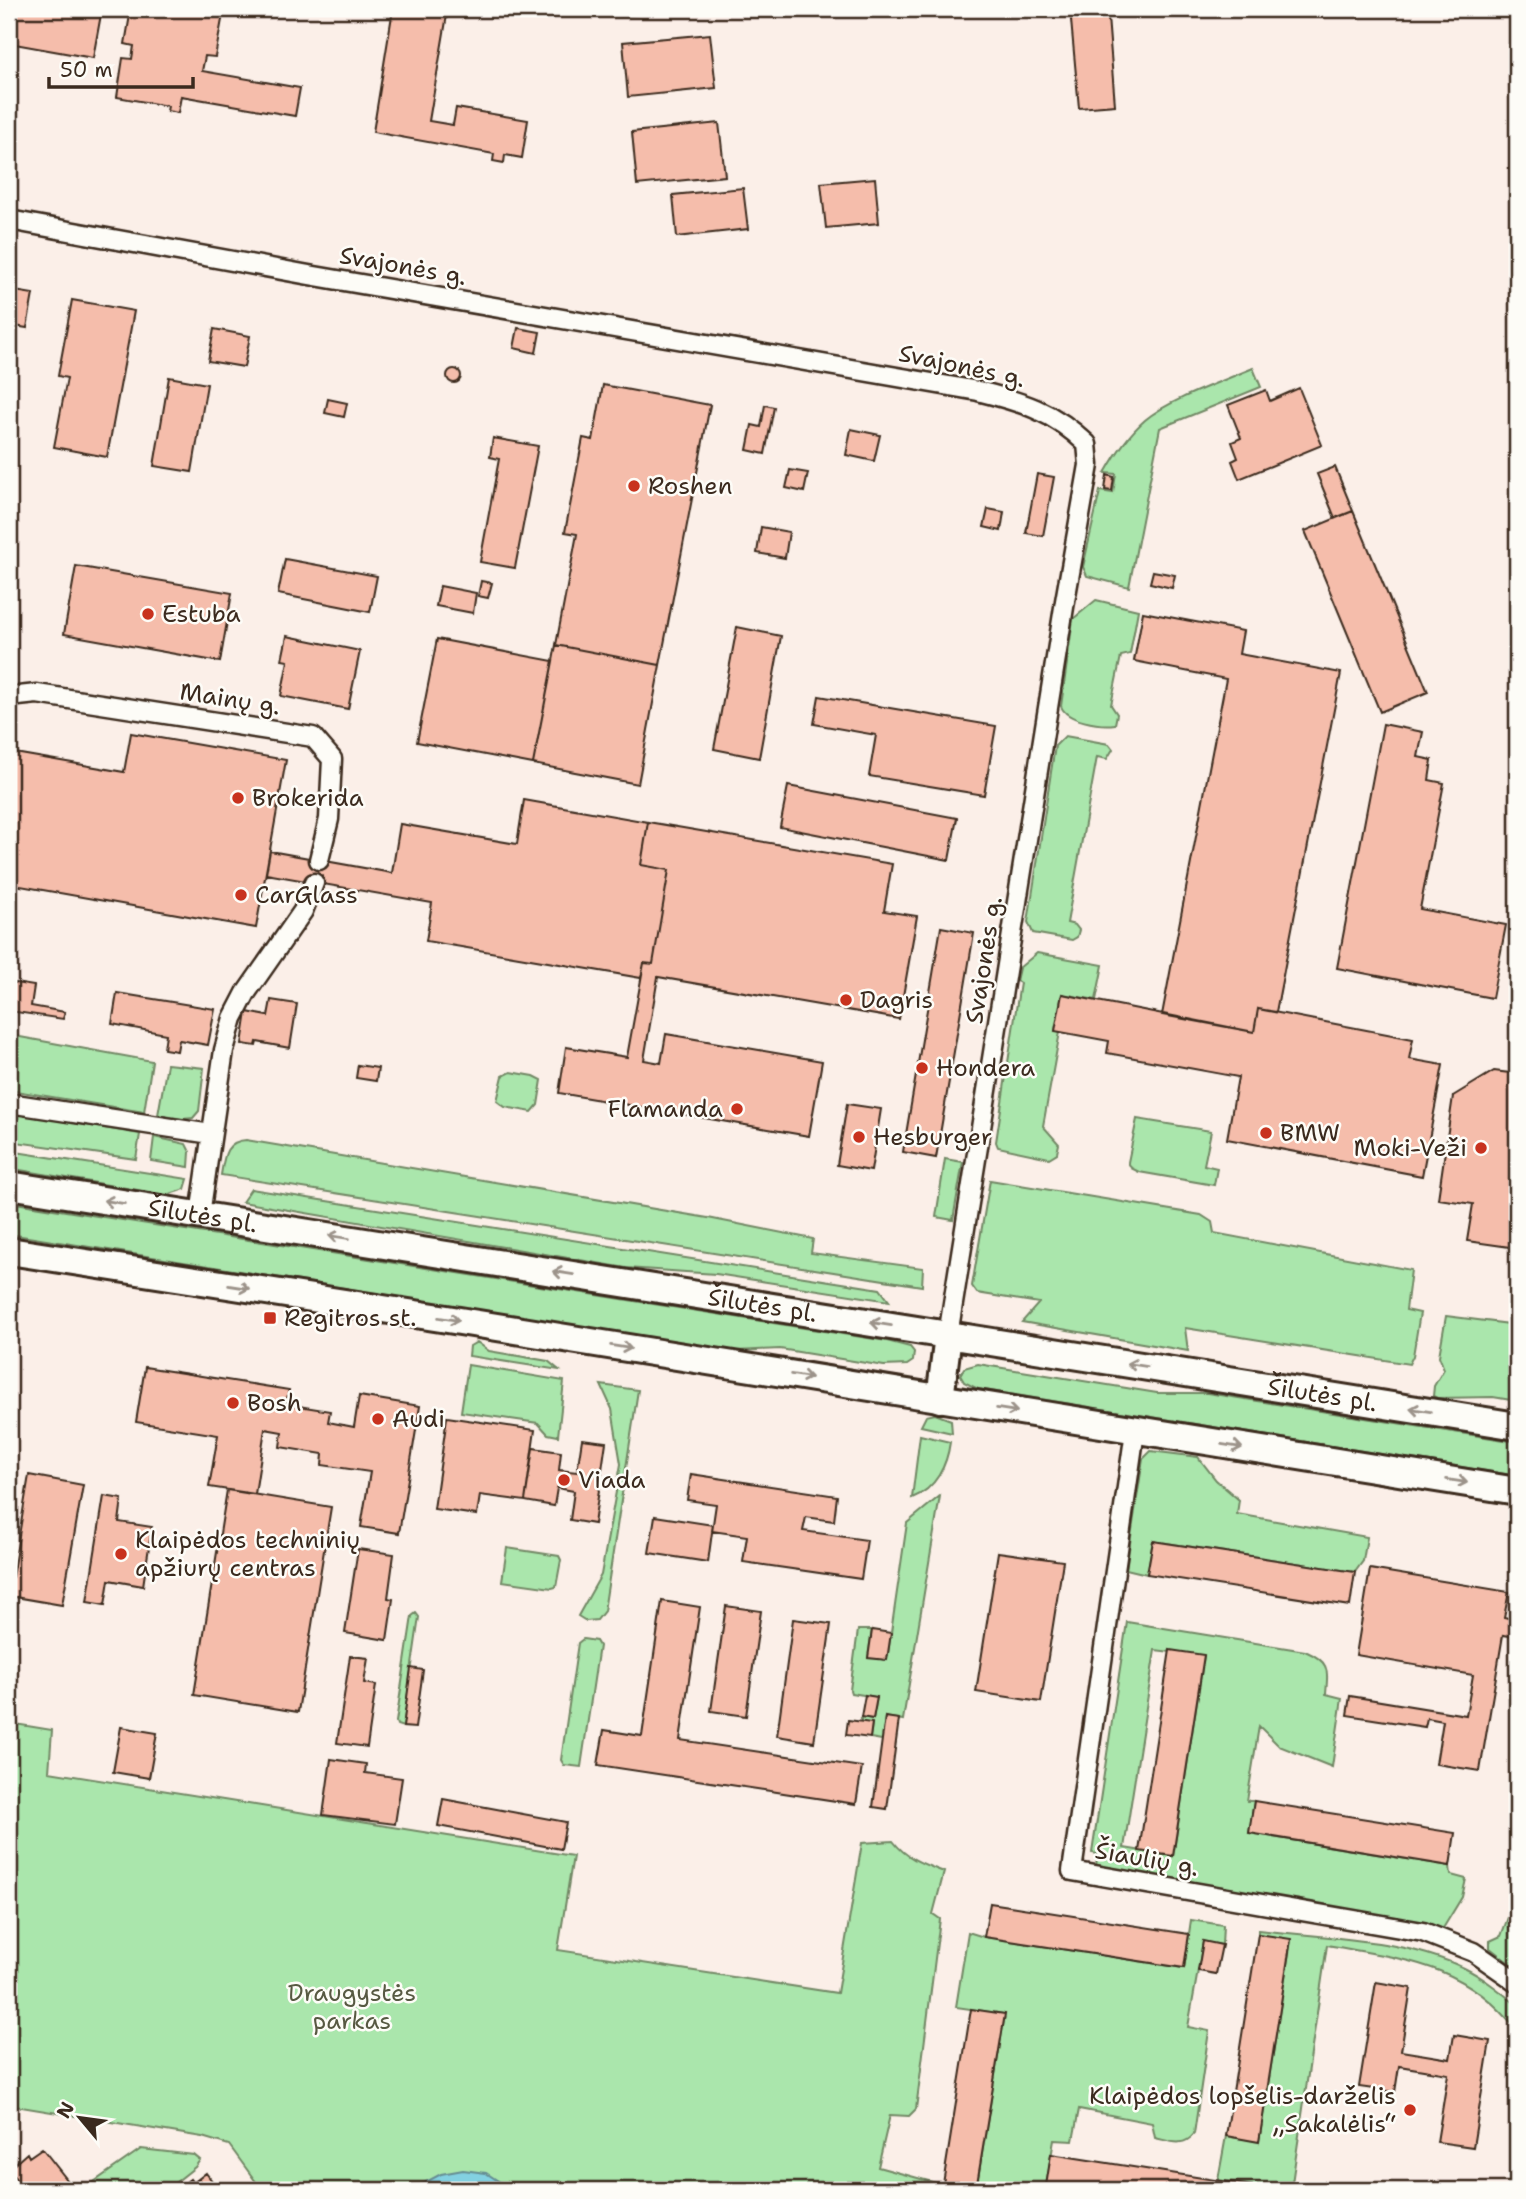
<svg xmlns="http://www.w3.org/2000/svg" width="1526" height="2199" viewBox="0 0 1526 2199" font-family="'Shantell Sans',sans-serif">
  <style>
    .green { fill: #aae6ac; stroke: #728865; stroke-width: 2; fill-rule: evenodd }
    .water { fill: #83d1e1; stroke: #668e93; stroke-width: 2 }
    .building { fill: #f5bdab; stroke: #3b2a1e; stroke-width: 2 }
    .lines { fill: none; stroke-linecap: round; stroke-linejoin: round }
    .street-casing { stroke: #3b2a1e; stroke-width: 23 }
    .primary-casing { stroke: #3b2a1e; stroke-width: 32 }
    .street { stroke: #fdfcf7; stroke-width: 18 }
    .primary { stroke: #fdfcf7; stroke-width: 26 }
    .oneway { stroke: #9c938a }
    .poi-dot { fill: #c8321e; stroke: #fdfcf7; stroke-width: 2.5 }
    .labels { text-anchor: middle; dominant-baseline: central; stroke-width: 5; stroke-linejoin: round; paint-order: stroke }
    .street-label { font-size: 24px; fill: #3b2a1e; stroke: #fdfcf7 }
    .poi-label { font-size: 24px; fill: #3b2a1e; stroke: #fdfcf7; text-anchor: start }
    .park-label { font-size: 24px; fill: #575942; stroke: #fdfcf7 }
  </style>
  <rect width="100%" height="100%" fill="#fbefe8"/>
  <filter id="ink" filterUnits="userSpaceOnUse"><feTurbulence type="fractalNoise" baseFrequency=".0143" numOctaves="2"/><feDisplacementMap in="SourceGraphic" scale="14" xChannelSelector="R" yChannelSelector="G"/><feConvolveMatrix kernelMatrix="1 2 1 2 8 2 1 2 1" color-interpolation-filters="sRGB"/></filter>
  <g filter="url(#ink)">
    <path class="green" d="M1253,368L1261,387L1160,428L1129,587L1087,576L1083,567L1100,491L1113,493L1116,474L1105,473C1115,455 1129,434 1145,420C1168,400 1223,381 1253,368Z
      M1096,600L1138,610L1130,654L1121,656L1111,705L1117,714L1115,724C1100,726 1066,721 1061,706L1073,619Z
      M1065,736L1109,744L1113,749L1107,759L1097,757L1067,923L1075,925L1079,930L1077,937L1072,940L1033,933L1028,922L1055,746Z
      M1037,953L1103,965L1096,1000L1062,994L1055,1030L1060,1032L1043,1126L1059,1144L1057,1153L1049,1158L998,1147L996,1142L1020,983L1016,981L1019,968Z
      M9,1035L152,1061L144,1112L9,1090Z
      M167,1064L204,1068L199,1111L193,1118L183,1119L158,1115Z
      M511,1072L534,1076L542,1080L538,1105L532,1112L505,1107L497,1101L503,1076Z
      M9,1112L140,1134L136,1159L9,1141Z
      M1137,1119L1211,1131L1204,1165L1217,1168L1214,1185L1139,1172L1131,1168L1128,1162Z
      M154,1137L186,1144L190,1152L189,1167L151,1161Z
      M246,1140L708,1218L813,1239L811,1253L923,1268L922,1286L221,1175C224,1157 225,1141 246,1140Z
      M16,1152L188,1179L185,1189L167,1195L14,1169Z
      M945,1159L963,1162L953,1220L936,1217Z
      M990,1180L1201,1215L1212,1222L1214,1233L1411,1270L1406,1310L1420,1313L1413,1356L1409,1364L1185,1328L1188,1351L1022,1322L1039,1303L977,1293L972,1286Z
      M251,1189L880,1289L889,1301L716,1274L626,1268L242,1202Z
      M9,1202L887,1341L910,1347L914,1352L913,1361L907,1365L884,1366L780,1349L736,1351L9,1234Z
      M1446,1316L1517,1325V1401L1493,1397L1437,1398L1433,1396L1434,1386L1444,1369L1439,1356Z
      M477,1342L489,1351L548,1361L559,1370L469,1356L470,1346Z
      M978,1364L1157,1393H1207L1517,1442V1476L978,1389L964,1382L960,1375L964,1368Z
      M468,1365L564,1381L558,1436L548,1434L538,1423L461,1412Z
      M601,1385L638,1390L604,1611L597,1620L586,1621L578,1616L601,1575L621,1464L612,1409Z
      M935,1414L951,1420L952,1433L921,1426L926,1416Z
      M920,1435L950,1442C947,1465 936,1489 912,1498Z
      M1151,1451L1198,1457L1216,1480L1239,1500L1237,1514L1367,1537L1363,1561L1355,1572L1153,1541L1147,1574L1126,1569L1143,1459Z
      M940,1496L903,1720L885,1717L882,1740L870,1738L872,1724L861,1722V1717L873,1719L877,1697L851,1693L850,1690L858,1630H872L868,1657L887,1660L907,1523Z
      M507,1548L559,1556L561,1560L556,1587L552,1588L502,1581Z
      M416,1613L419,1617L403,1727L397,1725L396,1722L412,1616Z
      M1127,1622L1305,1651C1330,1662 1328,1669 1326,1694L1342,1698L1332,1767L1279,1746L1259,1726L1247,1801H1254L1249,1833L1450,1866L1451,1875L1466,1879L1462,1897L1442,1930L1096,1865L1098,1854L1092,1853ZM1155,1650L1204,1656L1173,1856L1124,1848Z
      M583,1639L596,1641L599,1646L581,1767L564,1765L561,1760L578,1643Z
      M9,1723L52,1730L49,1772L573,1856L558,1950L837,1993L862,1843L893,1841C907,1859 923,1864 944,1872L933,1914L940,1919L916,2109L909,2116L890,2115L878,2167L943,2185L942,2190H262L229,2145L202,2137L9,2105Z
      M1510,1912L1517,1913V1969L1490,1948V1941L1501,1936Z
      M1191,1920L1223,1925L1222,1945L1203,1942L1188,2027L1209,2031L1194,2134C1183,2148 1170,2141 1155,2138L1152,2123L1079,2109L1073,2141L1054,2140L1046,2186L1072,2190H976L1005,2014L956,2007L968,1932L984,1937L1184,1968Z
      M1258,1930C1326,1938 1401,1938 1464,1968C1483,1977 1501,1992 1517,2005V2030C1466,1964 1404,1959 1327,1945L1291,2190H1252V2185L1218,2180L1226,2136L1259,2141L1291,1940L1258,1934Z
      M141,2149L194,2155L200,2160L195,2167L166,2190H85L84,2189Z"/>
    <path class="water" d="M463,2170L486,2173L512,2190H411L441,2174Z"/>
    <path class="building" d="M10,9H102L93,58L9,43Z
      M131,9H224L215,57L205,56L202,71L300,88L295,116L181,96L178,113L167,111L168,106L117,97L123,58L132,59L134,46L125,44Z
      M393,9H448L429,121L453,125L456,108L528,120L522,158L505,155L504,163L493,161L494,154L373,132Z
      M620,9H687L621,16Z
      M1070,9H1115L1116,16L1108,17L1115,105L1079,108Z
      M710,34L716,88L628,97L623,42Z
      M719,123L725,176L637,185L632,132Z
      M875,178L879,223L826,228L821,183Z
      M743,188L748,229L677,237L673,195Z
      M9,290L33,294L27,328L9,325Z
      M72,300L134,311L107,457L54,447L67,378L58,376Z
      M518,328L540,332L536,353L514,348Z
      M214,329L250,336L244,367L208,361Z
      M447 376a7 7 0 1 1 14 0a7 7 0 1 1-14 0Z
      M169,377L207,384L192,472L154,466Z
      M603,385L710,405L660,665L556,645L577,534L565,532L583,438L593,440Z
      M1299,388L1322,445L1239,479L1232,461L1238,458L1232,442L1241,438L1228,405L1266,390L1270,401Z
      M328,399L347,403L344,417L325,413Z
      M765,405L774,407L765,454L747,450L752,425L761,427Z
      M851,429L880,435L874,461L846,455Z
      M493,438L538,446L515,568L480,562L499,459L490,457Z
      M1335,467L1353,511L1335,518L1317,474Z
      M790,470L808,473L804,492L786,488Z
      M1037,474L1054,477L1043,536L1026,533Z
      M1107,475L1114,477L1112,491L1105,490Z
      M988,509L1004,512L1001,531L984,527Z
      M1353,511L1428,692L1380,712L1305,531Z
      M761,527L789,532L785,558L757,553Z
      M285,559L377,576L370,612L278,594Z
      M76,566L232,593L220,662L64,634Z
      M1153,571L1175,575L1172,588L1150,583Z
      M481,581L492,583L488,598L478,596Z
      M440,586L476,593L473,613L436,606Z
      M1143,612L1243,631L1239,654L1341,673L1276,1012L1258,1009L1254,1032L1162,1015L1226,679L1134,661Z
      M737,627L781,636L759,758L714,749Z
      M287,636L360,651L348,709L281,696L288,661L282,660Z
      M437,639L553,661L533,764L417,742Z
      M556,645L660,665L638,784L533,764Z
      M819,696L996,726L984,795L869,776L876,735L814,724Z
      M1383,724L1423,732L1418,757L1432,760L1429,780L1444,783L1420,909L1506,925L1492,998L1337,968Z
      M131,733L286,760L256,928L9,884V752L124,772Z
      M788,786L957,818L949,860L780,827Z
      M524,800L648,822L641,865L669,870L653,964L644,963L641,978L426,941L432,903L266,874L270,851L392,873L400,824L517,844Z
      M648,822L892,864L884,911L917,916L899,1019L658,977L644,1060L661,1063L666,1034L822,1061L809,1136L559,1093L566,1047L627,1057L644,963L653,964L669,870L641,865Z
      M941,927L974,933L936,1158L903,1152Z
      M9,982L34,986L31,1006L65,1012L63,1019L9,1011Z
      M117,993L215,1009L208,1045L179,1040L177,1051L164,1049L166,1034L112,1024Z
      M1062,994L1254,1032L1258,1009L1413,1039L1409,1059L1443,1065L1422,1176L1227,1139L1238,1077L1107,1053L1109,1041L1055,1031Z
      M271,1000L297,1004L290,1048L257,1042L256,1046L242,1044L247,1012L268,1016Z
      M358,1065L378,1068L376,1081L356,1078Z
      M1494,1071L1517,1074V1248L1467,1241L1473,1204L1438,1199L1453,1096Z
      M847,1104L881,1109L871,1171L837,1165Z
      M145,1367L289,1390L286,1404L330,1411L328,1422L354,1427L359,1396L420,1406L399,1533L361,1527L370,1472L322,1465L323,1454L280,1447L282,1432L265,1429L255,1494L209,1487L218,1435L136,1422Z
      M447,1417L535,1430L525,1501L480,1495L477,1515L434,1509Z
      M582,1439L606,1442L594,1524L570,1520L574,1491L557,1488L554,1506L525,1501L533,1448L561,1452L559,1470L577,1472Z
      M691,1474L837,1496L834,1521L806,1517L803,1531L867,1540L861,1579L743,1562L747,1536L712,1531L716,1504L687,1500Z
      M29,1475L83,1485L62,1605L9,1596Z
      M227,1490L331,1507L298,1712L194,1695Z
      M104,1496L122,1499L119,1522L152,1527L143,1586L109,1580L105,1605L87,1602Z
      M655,1516L713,1525L708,1562L649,1553Z
      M1153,1541L1355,1572L1350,1606L1147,1574Z
      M358,1549L394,1554L388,1598L393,1599L387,1640L345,1633Z
      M998,1552L1063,1561L1041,1702L976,1692Z
      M1370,1569L1509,1592L1504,1617L1517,1620V1637L1503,1635L1480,1771L1436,1764L1443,1721L1427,1718L1425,1727L1347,1715L1350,1696L1466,1715L1473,1675L1356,1655Z
      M662,1601L700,1607L680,1740L862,1767L856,1804L598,1765L604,1730L642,1736Z
      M726,1606L761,1611L746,1716L711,1711Z
      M793,1619L831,1624L814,1742L777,1736Z
      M872,1630L891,1633L887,1660L868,1658Z
      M1170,1650L1204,1655L1173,1856L1139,1851Z
      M350,1656L368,1658L364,1683L376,1685L367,1747L337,1743Z
      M411,1668L423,1670L415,1728L403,1727Z
      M865,1695L877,1697L873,1719L861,1717Z
      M885,1717L899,1719L887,1809L873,1807Z
      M848,1720L872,1723L870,1738L846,1735Z
      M121,1727L157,1733L149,1778L113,1772Z
      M331,1759L366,1764L365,1773L402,1778L395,1824L323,1815Z
      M443,1799L566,1822L561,1849L438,1826Z
      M1254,1801L1455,1833L1450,1866L1249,1833Z
      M1517,1866V1913L1510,1912Z
      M990,1903L1189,1934L1184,1968L984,1937Z
      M1258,1934L1291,1939L1259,2142L1226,2136Z
      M1203,1941L1222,1945L1216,1974L1198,1971Z
      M1376,1982L1411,1988L1401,2051L1450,2059L1454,2035L1490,2041L1473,2147L1437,2142L1448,2074L1399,2066L1395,2092L1359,2087Z
      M971,2009L1005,2014L976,2190H942Z
      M42,2148L75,2190H24L9,2169L27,2153L29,2157Z
      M1051,2154L1253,2186L1252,2190H1072L1046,2186Z
      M206,2173L219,2190H176L190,2179L193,2183Z"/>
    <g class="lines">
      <defs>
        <path id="street" d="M9,220L309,275L978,391C1022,402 1053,411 1087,444L1089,465L1065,601L948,1335
          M9,697L37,694L313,737L332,759L329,819L319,860
          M9,1103L211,1134
          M200,1215L224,1050L233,1018L246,993L303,911L314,883
          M1135,1431L1072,1871L1423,1932L1474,1952L1517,1982"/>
        <g id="primary">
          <path id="s1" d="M9,1185L1517,1426"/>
          <path d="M9,1251L441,1318L1517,1491"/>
          <path d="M940,1399L948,1335"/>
        </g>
      </defs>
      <use href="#street" class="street-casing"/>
      <use href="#primary" class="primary-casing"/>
      <use href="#street" class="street"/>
      <use href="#primary" class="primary"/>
    </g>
    <defs><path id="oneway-shaft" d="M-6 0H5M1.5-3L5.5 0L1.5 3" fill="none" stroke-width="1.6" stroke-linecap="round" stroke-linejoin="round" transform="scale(1.75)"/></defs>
    <g class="oneway">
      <use href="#oneway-shaft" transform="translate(114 1202) rotate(-171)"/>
      <use href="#oneway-shaft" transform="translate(339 1237) rotate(-171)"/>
      <use href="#oneway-shaft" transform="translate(563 1273) rotate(-171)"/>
      <use href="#oneway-shaft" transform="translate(239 1287) rotate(9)"/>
      <use href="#oneway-shaft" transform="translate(449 1319) rotate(9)"/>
      <use href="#oneway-shaft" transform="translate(881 1324) rotate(-171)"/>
      <use href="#oneway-shaft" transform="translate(621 1347) rotate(9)"/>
      <use href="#oneway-shaft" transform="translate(1137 1365) rotate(-171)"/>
      <use href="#oneway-shaft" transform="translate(801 1376) rotate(9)"/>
      <use href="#oneway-shaft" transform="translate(1007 1410) rotate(9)"/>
      <use href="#oneway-shaft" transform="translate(1420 1410) rotate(-171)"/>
      <use href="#oneway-shaft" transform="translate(1232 1446) rotate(9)"/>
      <use href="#oneway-shaft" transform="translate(1457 1481) rotate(9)"/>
    </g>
  </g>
  <g class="poi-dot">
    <circle cx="634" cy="486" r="7"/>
    <circle cx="148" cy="614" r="7"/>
    <circle cx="238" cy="798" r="7"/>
    <circle cx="241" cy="895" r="7"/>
    <circle cx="846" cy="1000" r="7"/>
    <circle cx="922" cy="1068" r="7"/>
    <circle cx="737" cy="1109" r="7"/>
    <circle cx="1266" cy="1133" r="7"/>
    <circle cx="859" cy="1137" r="7"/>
    <circle cx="1481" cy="1148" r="7"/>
    <rect x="263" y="1311" width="14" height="14" rx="3.5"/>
    <circle cx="233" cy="1403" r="7"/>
    <circle cx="378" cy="1419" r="7"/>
    <circle cx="564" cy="1480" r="7"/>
    <circle cx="121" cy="1554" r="7"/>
    <circle cx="1410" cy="2110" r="7"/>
  </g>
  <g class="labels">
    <g class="street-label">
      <text transform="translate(403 266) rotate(10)">Svajonės g.</text>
      <text transform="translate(962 366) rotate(12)">Svajonės g.</text>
      <text transform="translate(230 699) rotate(9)">Mainų g.</text>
      <text transform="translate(984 960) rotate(-81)">Svajonės g.</text>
      <text stroke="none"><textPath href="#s1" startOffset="196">Šilutės pl.</textPath></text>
      <text stroke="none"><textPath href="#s1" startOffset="763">Šilutės pl.</textPath></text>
      <text stroke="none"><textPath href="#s1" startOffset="1330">Šilutės pl.</textPath></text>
      <text transform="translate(1147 1859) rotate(10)">Šiaulių g.</text>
    </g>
    <g class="poi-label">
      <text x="648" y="486">Roshen</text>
      <text x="162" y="614">Estuba</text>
      <text x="252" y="798">Brokerida</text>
      <text x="255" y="895">CarGlass</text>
      <text x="860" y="1000">Dagris</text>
      <text x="936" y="1068">Hondera</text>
      <text x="723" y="1109" text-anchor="end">Flamanda</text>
      <text x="1280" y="1133">BMW</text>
      <text x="873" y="1137">Hesburger</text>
      <text x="1467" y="1148" text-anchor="end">Moki-Veži</text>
      <text x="284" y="1318">Regitros st.</text>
      <text x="247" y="1403">Bosh</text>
      <text x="392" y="1419">Audi</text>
      <text x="578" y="1480">Viada</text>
      <text x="135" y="1540">Klaipėdos techninių<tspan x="135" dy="28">apžiurų centras</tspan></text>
      <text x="1396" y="2096" text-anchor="end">Klaipėdos lopšelis-darželis<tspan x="1396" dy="28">„Sakalėlis“</tspan></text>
    </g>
    <g class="park-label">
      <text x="352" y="1993">Draugystės<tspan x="352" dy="28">parkas</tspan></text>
    </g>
  </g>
  <rect width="1526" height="2199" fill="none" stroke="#fdfcf7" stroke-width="35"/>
  <rect x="18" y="18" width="1491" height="2164" fill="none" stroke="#3b2a1e" stroke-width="2.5" filter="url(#ink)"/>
  <g transform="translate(80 2118) rotate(299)" stroke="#fdfcf7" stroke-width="5" paint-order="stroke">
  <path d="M0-5L12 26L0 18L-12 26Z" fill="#3b2a1e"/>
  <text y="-10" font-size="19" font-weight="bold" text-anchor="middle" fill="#3b2a1e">N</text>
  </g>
  <path d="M49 77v10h144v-10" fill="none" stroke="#3b2a1e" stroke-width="3.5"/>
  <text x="60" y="77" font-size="21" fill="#3b2a1e" stroke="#fdfcf7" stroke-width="5" paint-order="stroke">50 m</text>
</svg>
